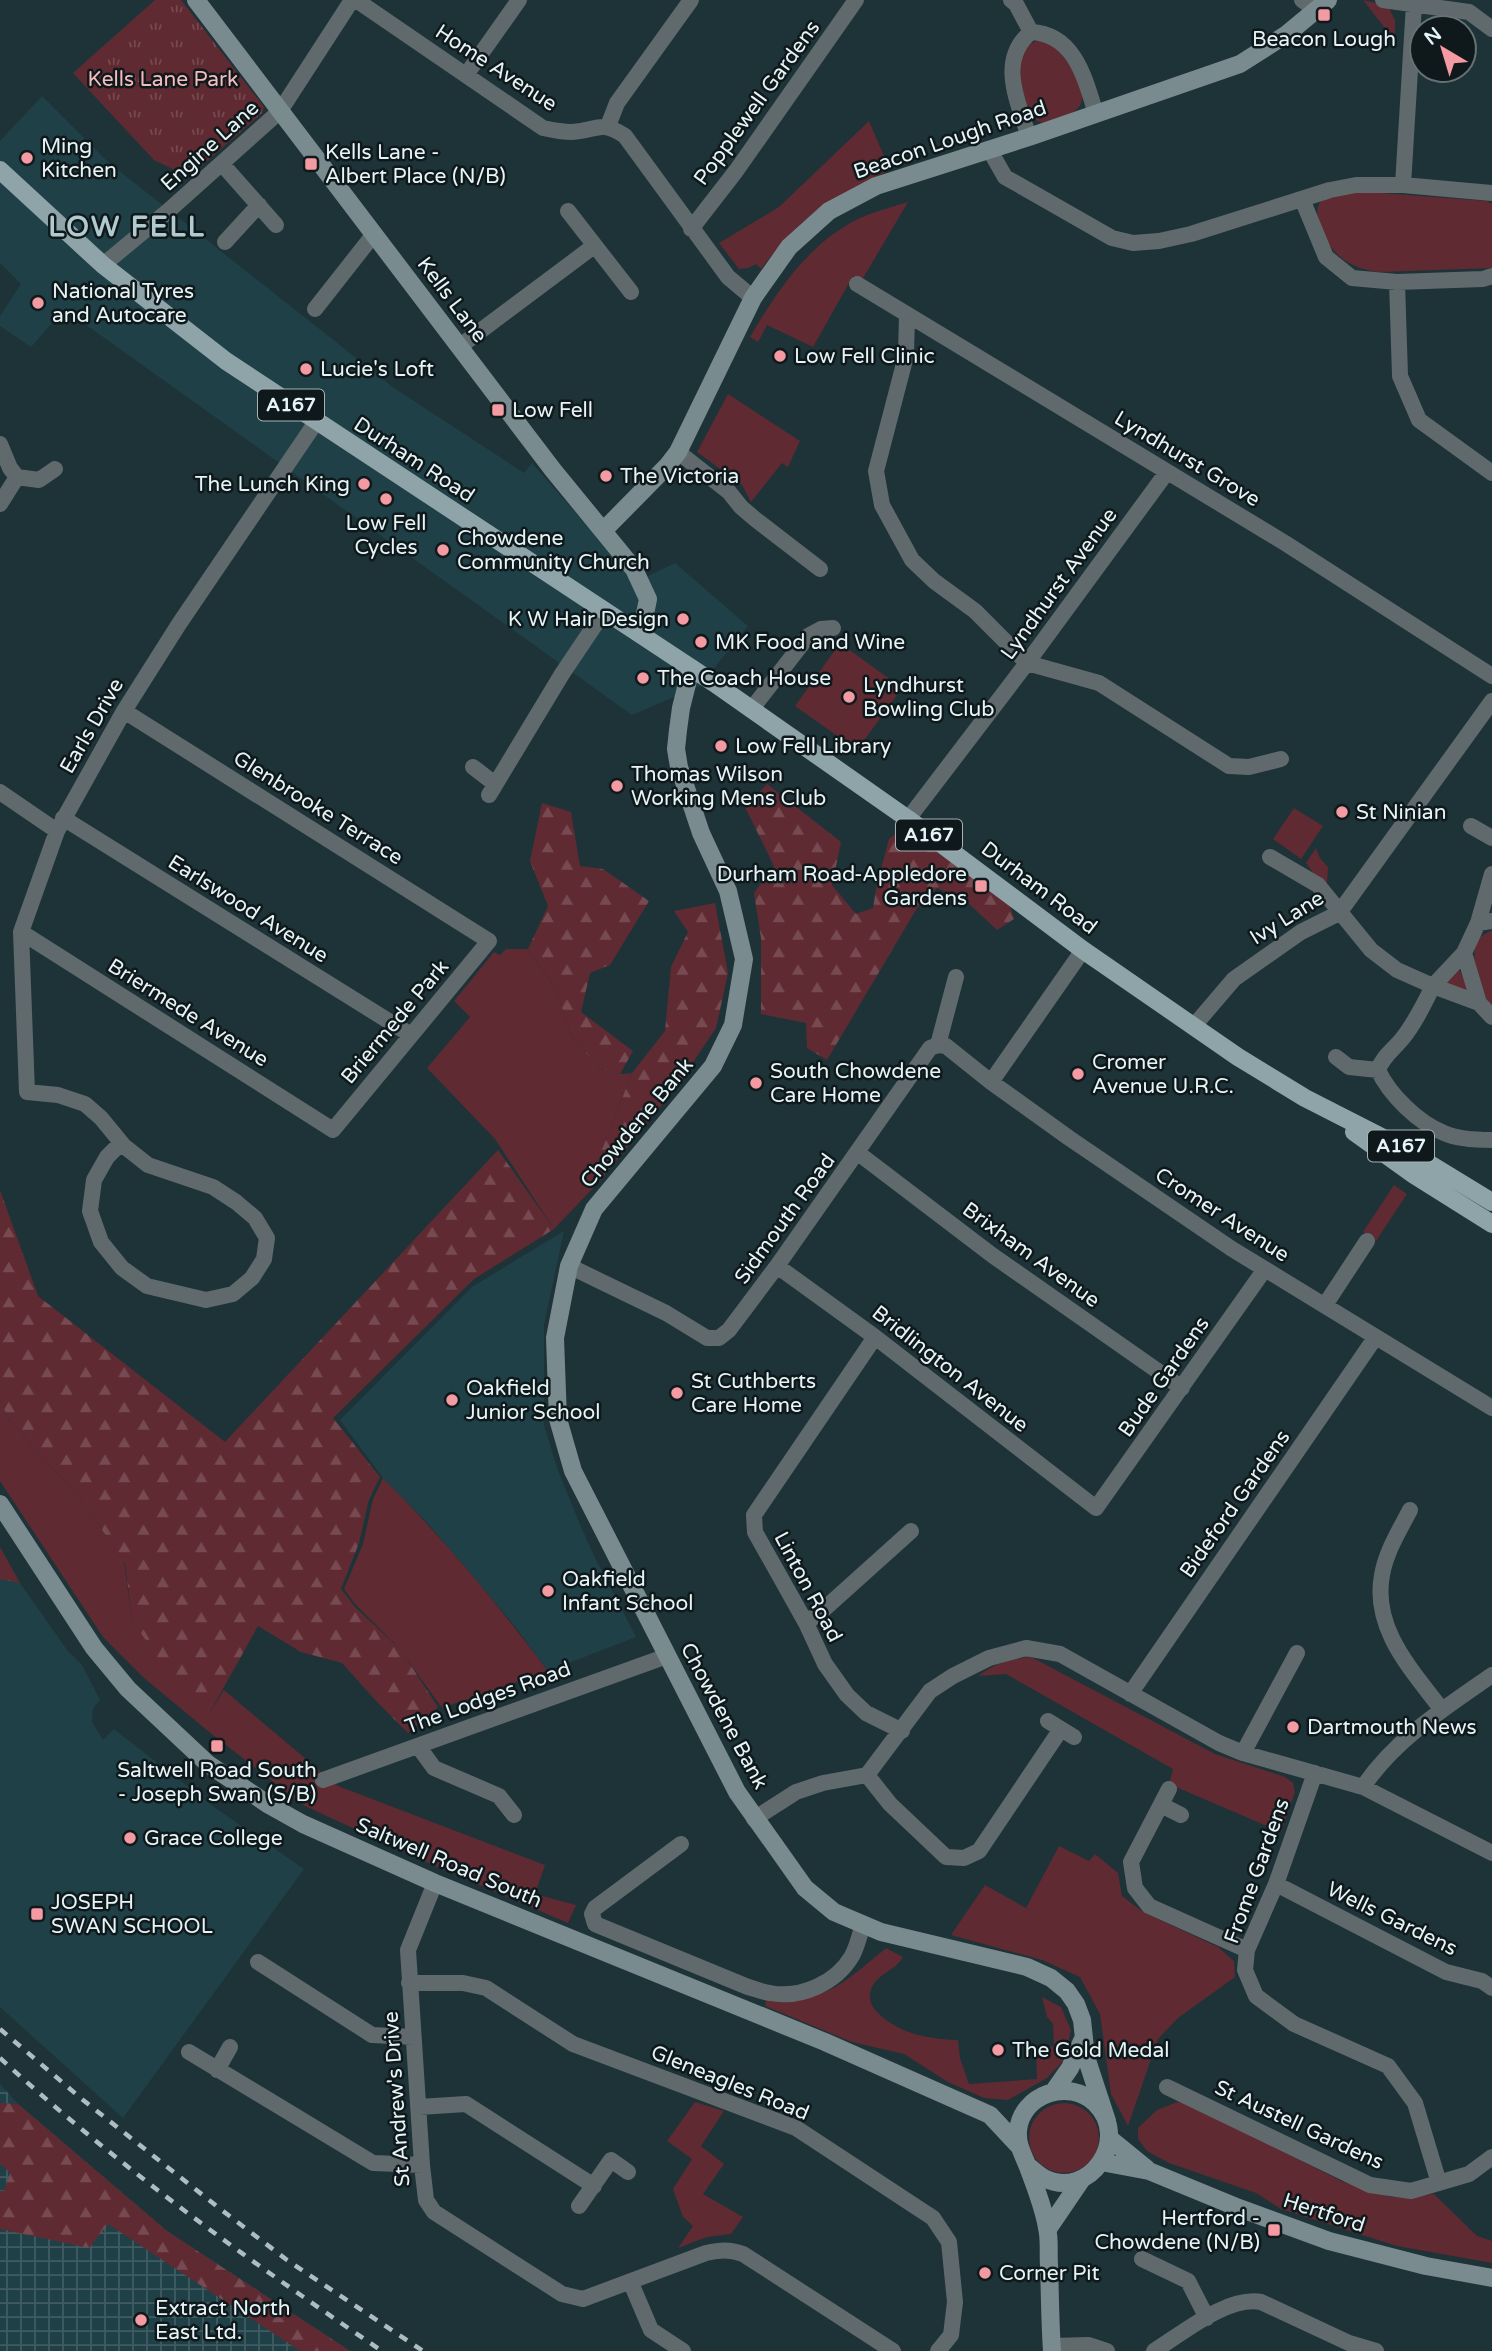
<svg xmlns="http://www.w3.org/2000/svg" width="1492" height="2351" viewBox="0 0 1492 2351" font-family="'Varela Round',sans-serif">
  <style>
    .built { fill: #204047 }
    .industrial { fill: url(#industrial-grid) }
    .grass { fill: #5f2a31 }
    .forest { fill: url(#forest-firs) }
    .park { fill: url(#park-tufts) }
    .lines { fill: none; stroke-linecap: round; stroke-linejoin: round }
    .street { stroke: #606a6c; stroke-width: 16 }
    .secondary { stroke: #7a8b8f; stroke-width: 18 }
    .primary { stroke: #8fa4a9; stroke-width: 18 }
    .rail { stroke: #adbdc1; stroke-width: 4.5; stroke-dasharray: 9 9; stroke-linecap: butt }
    .poi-dot { fill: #f49aa2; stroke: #0f191b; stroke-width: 2.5 }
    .labels { text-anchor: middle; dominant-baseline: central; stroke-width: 5; stroke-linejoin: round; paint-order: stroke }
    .shield { fill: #0f191b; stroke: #a6b2b5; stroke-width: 2 }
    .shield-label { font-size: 19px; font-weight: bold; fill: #e6f4f7 }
    .poi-label { font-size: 21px; fill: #e6f4f7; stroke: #0f191b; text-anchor: start }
    .street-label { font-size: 21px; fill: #e6f4f7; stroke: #0f191b }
    .park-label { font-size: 21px; fill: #f5bcc0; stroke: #0f191b }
    .district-label { font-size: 28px; font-weight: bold; letter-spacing: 2px; fill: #b0cad0; stroke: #0f191b }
  </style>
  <defs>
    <pattern id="industrial-grid" width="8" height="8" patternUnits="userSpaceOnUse" patternTransform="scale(1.75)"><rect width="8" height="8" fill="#204047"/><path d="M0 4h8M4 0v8" fill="none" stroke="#405c62"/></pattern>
    <pattern id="forest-firs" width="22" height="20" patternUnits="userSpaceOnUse" patternTransform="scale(1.75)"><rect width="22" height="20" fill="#5f2a31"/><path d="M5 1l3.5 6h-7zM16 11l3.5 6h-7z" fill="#764a50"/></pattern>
    <pattern id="park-tufts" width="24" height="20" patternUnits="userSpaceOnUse" patternTransform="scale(1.75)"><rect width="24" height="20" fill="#5f2a31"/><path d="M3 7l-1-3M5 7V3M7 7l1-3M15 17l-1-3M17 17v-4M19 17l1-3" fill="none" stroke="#764a50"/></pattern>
  </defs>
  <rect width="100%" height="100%" fill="#1d3338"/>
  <path class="built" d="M42,96L108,162L394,388L524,473L532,463L636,582L675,563L748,626L700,686L632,715L64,309L31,347L0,326V316L21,284L0,263V141Z
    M564,1231L544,1325V1425L558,1471L579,1522L594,1556L636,1637L548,1671L514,1625L430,1526L383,1478L340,1420L472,1287Z
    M0,1547L20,1583L67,1650L82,1665L100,1700L93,1709L92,1722L103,1740L114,1729L214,1807L304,1869L123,2118L0,2007Z"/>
  <path class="industrial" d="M0,2084L18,2104L167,2231L350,2351H0Z"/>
  <path class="grass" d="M1363,0L1388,6L1395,20V41Z
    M1043,39C1059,45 1088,86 1081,103C1077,116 1053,119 1042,123L1030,117C1023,92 1006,47 1043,39Z
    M869,121L890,170C828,199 803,214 761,269L756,264L748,268L739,269L719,243L779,207Z
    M1356,191L1487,201L1492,204V268L1380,272C1351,269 1331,256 1321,228C1318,219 1315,211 1320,202L1333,195Z
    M908,202L862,280L853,276L813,347L767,325L758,342L750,337C778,289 813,237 867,215C880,210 895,206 908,202Z
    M728,394L800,441L788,467L782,463L751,502L742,485L697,452Z
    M840,643L902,688L857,750L795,706Z
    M1294,808L1323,826L1301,859L1273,839Z
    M1316,848L1320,858L1328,867L1327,884L1319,881L1306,863Z
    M1492,930V1009C1476,983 1471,970 1476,939Z
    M506,949H528L556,989L571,1036L600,1069L620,1074L632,1073L603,1147L589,1177L599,1182L554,1229L495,1139L427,1068L470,1017L454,1001L494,952L500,955Z
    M1457,969L1460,971L1469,989L1465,993L1446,986L1445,981Z
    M1394,1185L1407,1194L1376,1241L1363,1232Z
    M0,1400L8,1418L82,1501L124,1561L132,1620L209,1714L224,1690L338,1786L545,1865L535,1894L576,1905L568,1923L435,1866L305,1806L214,1736L144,1678L103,1637L0,1481Z
    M383,1478C443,1538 497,1603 548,1671L442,1708L398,1647L355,1604L344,1589L363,1544L373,1499Z
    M1031,1657L1215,1754L1285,1777L1293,1783L1295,1792L1281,1832L1169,1784L1173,1769L1006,1674L978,1676C995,1663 1010,1659 1031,1657Z
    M1059,1846L1089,1861L1095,1854L1118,1873L1122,1896L1143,1912L1218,1947L1234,1961L1235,1977L1178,2018L1158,2039L1128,2126L1111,2094L1100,2014L1080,1977L1042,1960L951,1935L985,1885L1026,1908Z
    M886,1948L903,1957C896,1970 879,1973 872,1987C868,1996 870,2005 877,2012C899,2034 928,2039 958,2040L960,2058L969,2084L1037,2079L1036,2050L1054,2046L1053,2024L1047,2017L1042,1997L1061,2007L1071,2030L1064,2060L1047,2078L1008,2100L984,2098L948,2082L904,2054L852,2042L765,2006L766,2001C828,2001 841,1985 886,1948Z
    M695,2102L724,2111L701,2146L724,2164L703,2194L743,2217L731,2234L707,2237L678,2248L693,2226L683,2217L673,2189L692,2159L667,2141Z
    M1177,2102L1191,2104L1341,2181L1391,2197L1434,2194L1477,2236L1492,2241V2263L1397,2246L1281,2209L1256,2193L1169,2163L1147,2151L1138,2139V2128L1157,2110Z
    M1029 2138a35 35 0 1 1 70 0a35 35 0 1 1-70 0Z"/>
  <path class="forest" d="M767,784L841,842L832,885L856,914L873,908L877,884L889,839L902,828L1009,902L1014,919L997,930L965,900L937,888L917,908L827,1060L807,1048L806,1023L761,1014V938L754,893L774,866L745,807Z
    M542,803L571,812L580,866L603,869L649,901L610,965L590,973L581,1012L633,1051L620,1074L600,1069L571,1036L556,989L528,949L548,906L530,861Z
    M715,903L728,973L716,1028L675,1089L599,1182L588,1177L603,1147L632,1073L665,1031L671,967L688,932L674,911Z
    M498,1150L554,1229L474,1279L333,1418L380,1477L369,1499L359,1543L341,1589L356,1608L400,1649L438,1707L408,1733L378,1703L342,1663L301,1652L258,1626L209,1714L177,1686L132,1620L125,1563L82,1501L8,1418L0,1400V1190L38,1296L225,1442Z
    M0,2103L18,2104L167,2231L350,2351H300L108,2224L89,2248L0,2229V2191H4L10,2173L0,2163Z"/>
  <path class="park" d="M155,0H181L264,107L262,113L189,177L154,160L73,73Z
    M0,1547L20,1583L0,1579Z"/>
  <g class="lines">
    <path class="street" d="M356,0L543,128C552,130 562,132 572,132C598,131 599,119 625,136L728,277L753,298
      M1011,0L1016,4L1031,32C997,60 1018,102 1029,137
      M1302,0L1317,10
      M1383,0L1469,12L1492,29
      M1031,32C1075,34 1085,79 1096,114
      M466,75L519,0
      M608,126L617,103L691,0
      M989,149L1005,177L1112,238L1133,243L1159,241L1191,234L1330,190L1356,185H1403L1492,193
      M222,164L276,225
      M1403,185L1414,4
      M1302,199L1326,257L1352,278L1397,282L1483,279L1492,276
      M568,211L631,292
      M691,229L736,171L856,0
      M225,242L259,205
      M103,265L167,212L280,111L352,0
      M1397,282L1400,376L1419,420L1492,473
      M857,284L1285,543L1492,676
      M315,309L374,234
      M907,314L906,356L876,471L882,505L912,560L934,581L975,611L1027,663L1099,683L1229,766L1249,767L1281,759
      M459,347L594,246
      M0,444L10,468L17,477L39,480L55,469
      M678,452L729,492L741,507L755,519L820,569
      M0,504L17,477
      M751,710L808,636L821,629L833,628
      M473,767L495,784
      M0,792L57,831
      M489,795L562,674L605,610
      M63,818L411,1035
      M908,819L1027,663L1167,472
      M1471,826L1492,838
      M1270,857L1318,885L1371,950L1397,970L1433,986L1464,953L1478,923L1492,921
      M1478,923L1492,874
      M21,932L333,1130L489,941L124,711
      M1464,953L1479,1003L1492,1017
      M1479,1003L1433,986C1424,1004 1415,1023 1402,1039C1393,1050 1383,1056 1378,1070C1389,1094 1418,1123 1444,1133C1457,1139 1478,1140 1492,1140
      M1193,1027L1234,979L1301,932L1339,913L1492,701
      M938,1045L946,1046L991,1082L1069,1138L1232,1249L1492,1408
      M1336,1057L1349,1067L1378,1070
      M991,1082L1083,950
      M121,1143L107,1157L94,1180L90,1211L101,1242L122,1268L147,1286L206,1300L233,1294L252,1278L264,1259L267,1238L255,1218L236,1202L213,1187L148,1165L124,1146L101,1118L85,1104L58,1095L27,1092L21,932L57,831L124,711L179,624L316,422
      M858,1153L992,1255L1182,1388
      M569,1266L666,1313L707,1338H719L729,1330L777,1266L930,1048L938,1045L956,977
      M777,1266L875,1337L1096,1508L1265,1269
      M1325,1305L1367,1241
      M875,1337L754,1515L755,1532L806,1623L825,1664L847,1695L866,1713L902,1731
      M1410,1510C1399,1531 1386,1552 1382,1575C1372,1629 1412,1670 1442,1710
      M806,1623L822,1611L911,1531
      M1130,1694L1375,1338
      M1048,1721L1074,1737
      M418,1746L434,1768L499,1796L514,1815
      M1243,1753L1297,1653
      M1315,1773L1276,1884L1247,1950L1245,1970L1256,1996L1294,2024L1388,2066L1415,2103L1439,2183
      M867,1775L890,1804L946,1857L964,1858L979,1851L1061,1729
      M323,1780L667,1656
      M1363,1787C1394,1740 1446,1707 1492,1675
      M1169,1789L1131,1862L1135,1888L1149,1906L1247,1950
      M1161,1805L1181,1815
      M754,1819L796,1792L823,1783L867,1775L930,1691L953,1676L989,1658L1026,1648L1060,1654L1219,1743L1243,1753L1363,1787L1492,1853
      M681,1844L595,1908L592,1914L595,1924L748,1987C755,1989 763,1992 770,1993C801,1999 836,1983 852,1956C857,1947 860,1934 863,1924
      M435,1883L408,1950L422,2165L426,2200L434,2212L562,2294L583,2299L706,2253C720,2250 729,2249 743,2254L893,2351
      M1276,1884L1446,1972L1482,1981L1492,1988
      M258,1962L372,2035L413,2037
      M409,1983H463L486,1988L573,2044L796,2128L933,2218L949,2242L955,2302L951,2335L938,2351
      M189,2052L373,2163L422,2165
      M217,2070L230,2047
      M1167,2087L1370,2185L1411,2191L1469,2174L1492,2157
      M419,2107L466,2104L594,2186
      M579,2206L611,2160L628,2172
      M1142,2259L1188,2281L1207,2318
      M631,2283L651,2330L683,2351
      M1052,2346L1089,2345L1107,2351
      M1154,2351C1183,2333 1227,2296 1261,2302L1349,2343L1376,2351"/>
    <path class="secondary" d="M196,0L553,470L634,569L648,599L641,634
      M604,530L668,465L678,452L753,298L789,247L829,211L876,186L1029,137L1240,64L1287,34L1328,0
      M691,668L681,708L678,730L676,749L679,767L701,833L728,891L744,959L733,1025L713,1066L594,1209L569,1266L555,1338L558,1419L573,1471L737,1792L805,1888L834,1912L881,1932L1027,1967L1051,1978L1067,1991L1076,2004L1082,2020L1086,2057L1107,2121
      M0,1504L94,1648L128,1689L208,1764L269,1805L303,1824L435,1883L825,2042L990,2115L1018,2145
      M1054,2091L1070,2068L1082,2041
      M1109,2138L1147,2169
      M1101,2162L1149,2171L1239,2208L1329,2241L1426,2266L1492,2278
      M1027,2165C1032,2169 1038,2175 1044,2178C1089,2201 1132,2139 1095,2103C1069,2078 1021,2094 1018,2131C1017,2145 1023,2154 1028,2167C1035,2186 1044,2208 1047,2228C1050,2240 1048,2253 1049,2265C1050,2294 1050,2322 1052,2351
      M1048,2229L1082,2179"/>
    <path class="primary" d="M0,170L103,265L226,361L714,683L908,819L1083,950L1238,1057L1305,1098L1405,1149L1492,1202
      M1354,1132L1414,1175L1492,1224"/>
    <path class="rail" d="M0,2029L83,2100L219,2208L287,2260L423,2351
      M0,2058C119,2167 249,2261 382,2351"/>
  </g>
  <g class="poi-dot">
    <rect x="1317" y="8" width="14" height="14" rx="3.5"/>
    <circle cx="27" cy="158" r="7"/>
    <rect x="304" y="157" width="14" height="14" rx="3.5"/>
    <circle cx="38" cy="303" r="7"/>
    <circle cx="780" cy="356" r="7"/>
    <circle cx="306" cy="369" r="7"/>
    <rect x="491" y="403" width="14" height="14" rx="3.5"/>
    <circle cx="606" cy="476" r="7"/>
    <circle cx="364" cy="484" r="7"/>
    <circle cx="386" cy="499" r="7"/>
    <circle cx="443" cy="550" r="7"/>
    <circle cx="683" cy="619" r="7"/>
    <circle cx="701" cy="642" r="7"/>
    <circle cx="643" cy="678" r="7"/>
    <circle cx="849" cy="697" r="7"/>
    <circle cx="721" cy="746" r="7"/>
    <circle cx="617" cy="786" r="7"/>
    <circle cx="1342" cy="812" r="7"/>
    <rect x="974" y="879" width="14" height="14" rx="3.5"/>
    <circle cx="1078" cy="1074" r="7"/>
    <circle cx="756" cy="1083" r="7"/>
    <circle cx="677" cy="1393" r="7"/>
    <circle cx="452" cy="1400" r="7"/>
    <circle cx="548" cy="1591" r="7"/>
    <circle cx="1293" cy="1727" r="7"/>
    <rect x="210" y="1739" width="14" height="14" rx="3.5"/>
    <circle cx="130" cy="1838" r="7"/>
    <rect x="30" y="1907" width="14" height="14" rx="3.5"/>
    <circle cx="998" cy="2050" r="7"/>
    <rect x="1267" y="2223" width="14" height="14" rx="3.5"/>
    <circle cx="985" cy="2273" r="7"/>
    <circle cx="141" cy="2320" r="7"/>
  </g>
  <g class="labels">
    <g class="shield">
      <rect x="258" y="389.5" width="66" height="31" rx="5"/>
      <rect x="896" y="819.5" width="66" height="31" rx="5"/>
      <rect x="1368" y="1130.5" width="66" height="31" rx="5"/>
    </g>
    <g class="shield-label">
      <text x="291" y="405">A167</text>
      <text x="929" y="835">A167</text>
      <text x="1401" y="1146">A167</text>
    </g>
    <g class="poi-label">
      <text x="1324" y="39" text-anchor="middle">Beacon Lough</text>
      <text x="41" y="146">Ming<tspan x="41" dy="24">Kitchen</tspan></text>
      <text x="325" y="152">Kells Lane -<tspan x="325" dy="24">Albert Place (N/B)</tspan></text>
      <text x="52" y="291">National Tyres<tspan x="52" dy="24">and Autocare</tspan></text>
      <text x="794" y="356">Low Fell Clinic</text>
      <text x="320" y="369">Lucie's Loft</text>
      <text x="512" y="410">Low Fell</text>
      <text x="620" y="476">The Victoria</text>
      <text x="350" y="484" text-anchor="end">The Lunch King</text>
      <text x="386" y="523" text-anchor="middle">Low Fell<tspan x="386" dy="24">Cycles</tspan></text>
      <text x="457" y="538">Chowdene<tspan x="457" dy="24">Community Church</tspan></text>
      <text x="669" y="619" text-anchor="end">K W Hair Design</text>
      <text x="715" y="642">MK Food and Wine</text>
      <text x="657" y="678">The Coach House</text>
      <text x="863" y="685">Lyndhurst<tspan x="863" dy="24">Bowling Club</tspan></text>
      <text x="735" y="746">Low Fell Library</text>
      <text x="631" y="774">Thomas Wilson<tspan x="631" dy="24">Working Mens Club</tspan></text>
      <text x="1356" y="812">St Ninian</text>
      <text x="967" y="874" text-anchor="end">Durham Road-Appledore<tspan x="967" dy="24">Gardens</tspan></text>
      <text x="1092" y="1062">Cromer<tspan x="1092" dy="24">Avenue U.R.C.</tspan></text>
      <text x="770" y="1071">South Chowdene<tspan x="770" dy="24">Care Home</tspan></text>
      <text x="691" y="1381">St Cuthberts<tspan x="691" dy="24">Care Home</tspan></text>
      <text x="466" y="1388">Oakfield<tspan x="466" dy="24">Junior School</tspan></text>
      <text x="562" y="1579">Oakfield<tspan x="562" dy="24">Infant School</tspan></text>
      <text x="1307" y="1727">Dartmouth News</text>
      <text x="217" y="1770" text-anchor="middle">Saltwell Road South<tspan x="217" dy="24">- Joseph Swan (S/B)</tspan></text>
      <text x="144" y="1838">Grace College</text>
      <text x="51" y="1902">JOSEPH<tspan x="51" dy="24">SWAN SCHOOL</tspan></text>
      <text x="1012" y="2050">The Gold Medal</text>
      <text x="1260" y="2218" text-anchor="end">Hertford -<tspan x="1260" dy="24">Chowdene (N/B)</tspan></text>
      <text x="999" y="2273">Corner Pit</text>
      <text x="155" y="2308">Extract North<tspan x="155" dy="24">East Ltd.</tspan></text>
    </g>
    <g class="street-label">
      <text transform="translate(496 68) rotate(33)">Home Avenue</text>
      <text transform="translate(757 103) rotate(-54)">Popplewell Gardens</text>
      <text transform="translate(950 140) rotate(-19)">Beacon Lough Road</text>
      <text transform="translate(210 146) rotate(-42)">Engine Lane</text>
      <text transform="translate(452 300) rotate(53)">Kells Lane</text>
      <text transform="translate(1187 459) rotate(31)">Lyndhurst Grove</text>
      <text transform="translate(414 460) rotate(33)">Durham Road</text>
      <text transform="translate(1059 584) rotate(-54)">Lyndhurst Avenue</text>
      <text transform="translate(92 726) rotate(-60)">Earls Drive</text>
      <text transform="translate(318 808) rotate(32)">Glenbrooke Terrace</text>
      <text transform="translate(1039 888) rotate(37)">Durham Road</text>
      <text transform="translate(248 909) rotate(32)">Earlswood Avenue</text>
      <text transform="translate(1287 918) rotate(-32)">Ivy Lane</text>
      <text transform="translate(188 1013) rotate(32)">Briermede Avenue</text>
      <text transform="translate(395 1022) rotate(-50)">Briermede Park</text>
      <text transform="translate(637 1123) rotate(-50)">Chowdene Bank</text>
      <text transform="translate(1222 1215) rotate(33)">Cromer Avenue</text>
      <text transform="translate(785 1219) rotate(-54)">Sidmouth Road</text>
      <text transform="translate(1031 1255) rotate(36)">Brixham Avenue</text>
      <text transform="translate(950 1369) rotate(38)">Bridlington Avenue</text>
      <text transform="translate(1164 1377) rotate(-55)">Bude Gardens</text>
      <text transform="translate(1235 1504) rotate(-55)">Bideford Gardens</text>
      <text transform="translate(808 1587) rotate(62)">Linton Road</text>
      <text transform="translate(488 1698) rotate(-20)">The Lodges Road</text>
      <text transform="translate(724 1716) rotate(62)">Chowdene Bank</text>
      <text transform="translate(449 1863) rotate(23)">Saltwell Road South</text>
      <text transform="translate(1257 1871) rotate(-70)">Frome Gardens</text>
      <text transform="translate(1392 1919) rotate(26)">Wells Gardens</text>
      <text transform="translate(730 2083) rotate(22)">Gleneagles Road</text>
      <text transform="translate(397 2099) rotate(-94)">St Andrew's Drive</text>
      <text transform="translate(1299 2125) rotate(25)">St Austell Gardens</text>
      <text transform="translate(1324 2213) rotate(18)">Hertford</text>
    </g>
    <g class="park-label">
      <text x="163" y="79">Kells Lane Park</text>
    </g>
    <g class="district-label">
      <text x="127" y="227">LOW FELL</text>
    </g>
  </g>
  <g transform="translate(1443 49) rotate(322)"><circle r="33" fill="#0f191b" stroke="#657173" stroke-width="2"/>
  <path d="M0-5L12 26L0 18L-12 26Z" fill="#f49aa2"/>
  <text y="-10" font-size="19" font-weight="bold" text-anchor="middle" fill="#e6f4f7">N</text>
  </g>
</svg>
